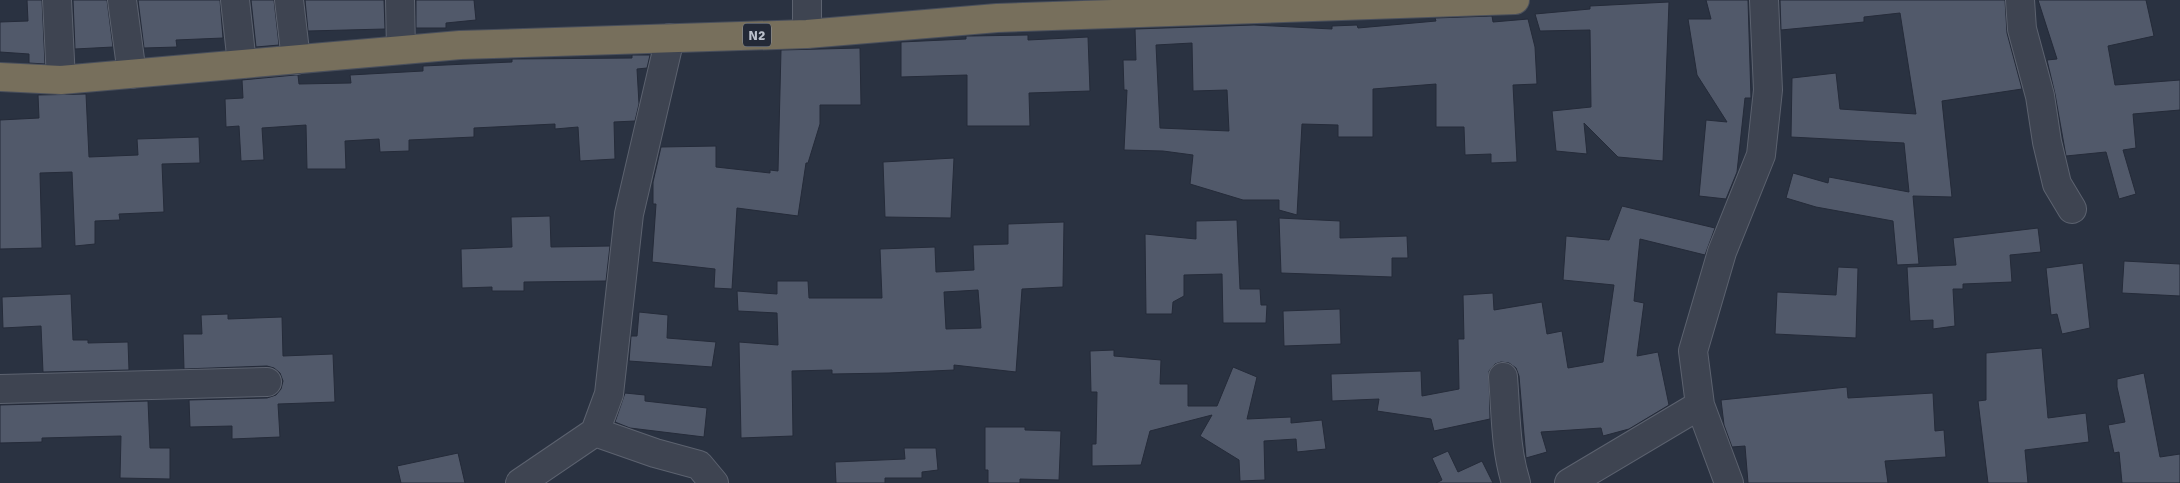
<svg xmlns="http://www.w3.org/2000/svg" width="2180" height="483" viewBox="0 0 2180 483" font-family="Signika,sans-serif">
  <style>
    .building { fill: #51596a; stroke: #252b39; fill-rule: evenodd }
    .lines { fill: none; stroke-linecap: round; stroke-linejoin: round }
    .minor-casing { stroke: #5c626f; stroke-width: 30 }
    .highway-casing { stroke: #494f5c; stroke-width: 30 }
    .minor { stroke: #3e4451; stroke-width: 28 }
    .highway { stroke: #776f5c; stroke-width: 28 }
    .labels { text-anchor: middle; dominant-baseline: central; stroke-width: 5; stroke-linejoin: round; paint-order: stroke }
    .shield { fill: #232937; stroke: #8d939f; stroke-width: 1 }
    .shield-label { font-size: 14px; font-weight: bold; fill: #bbc0cb }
  </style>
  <rect width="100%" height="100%" fill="#2a3241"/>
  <path class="building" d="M27,0H42L45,64L29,63V54L0,52V22L28,21Z
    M73,0H107L113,47L75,49Z
    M138,0H220L223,38L176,40L177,47L144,48Z
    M251,0H274L279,45L256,47Z
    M305,0H384L385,29L308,31Z
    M416,0H474L476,20L446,23V28H416Z
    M1706,0H1748L1751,98H1745L1737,172L1726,199L1699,196L1706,120L1727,122L1697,75L1688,19H1711Z
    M1780,0H2005L2007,33L2022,89L1942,101L1952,197L1913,196L1919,264L1897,265L1893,221L1816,207L1786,198L1793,173L1828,183L1829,177L1909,192L1904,143L1791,137L1792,78L1836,73L1840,109L1916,114L1900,13L1864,17V22L1781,30Z
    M2038,0H2146L2154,36L2108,46L2115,85L2180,80V110L2133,114L2136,148L2123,150L2136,194L2119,199L2106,152L2066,156L2055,94L2047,60L2057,59Z
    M1669,2L1663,161L1618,157L1584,123L1587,154L1556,151L1552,111L1591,107L1590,30L1540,31L1535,14L1590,9V6Z
    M1492,16L1493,22L1528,19L1535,47L1537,84L1513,85L1517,162L1491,163V154L1465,155L1464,127H1436V84L1373,89V137H1338V125L1302,124L1297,215L1279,210V200H1243L1190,184L1193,155L1163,151L1124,150L1127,90H1124L1123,60H1136L1135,29L1254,25L1332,29V26L1357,25L1358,28L1436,21L1435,18ZM1192,43L1193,91L1227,90L1229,131L1160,128L1156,45Z
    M1028,35V40L1088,37L1090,91L1029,93L1030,126H967V75L901,77V42L966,39V36H971Z
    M860,48L861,105H820V124L808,163H806L798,216L737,208L732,289L714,288L715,269L652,262L656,204H653V182L661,147L716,146V167L770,173V170L778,171L781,50Z
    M632,55H650L647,68L637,69L639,104L635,121L614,122L615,159L580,161L578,127L555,129V124L474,128V137L409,140V151L380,152L379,139L345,141L346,169H307L306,125L262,128L264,160L241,161L239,126L226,127L225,99L243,98L242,80L295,75H298L299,84L351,83L350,75L423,71V66L512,62V59L632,58Z
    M86,94L89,157L138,155L137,139L199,137L200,163L162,164L164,212L119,214L120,220L95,221V244L75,246L72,172L40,173L42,248L0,249V120L39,118L38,95Z
    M954,158L951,218L885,217L883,162Z
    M1622,206L1715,228L1705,255L1640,239L1634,301L1644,303L1637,356L1658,352L1669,405L1629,429L1603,436L1601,428L1541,432L1547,452L1526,458L1519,376L1516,368L1509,363L1501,362L1495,364L1489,371L1490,419L1434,431L1431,419L1377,411L1379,399L1332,401L1331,374L1421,371L1422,396L1459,389L1458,339H1464L1463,295L1493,293L1494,310L1542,302L1547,334L1562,331L1568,368L1603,362L1614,285L1563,280L1566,236L1609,240Z
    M550,216L551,247L610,246L606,281L524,282V291H492V287L462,288L461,249L512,247L511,217Z
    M1279,218L1340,221V238L1407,236L1408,258H1392V277L1281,273Z
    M1237,220L1240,289H1260L1261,305H1267L1266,323H1223L1222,274L1184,275V296L1173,302L1172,314H1146L1145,234L1196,239V221Z
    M1064,222L1063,287L1022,289L1016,372L954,365V370L889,373L832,374V370L792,371L793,436L741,438L739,342L778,345L777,313L738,311L737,291L777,294V281H808L809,298H882L880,249L935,247L936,272L974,270L973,245L1008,244V224ZM978,290L981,328L946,329L944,292Z
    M2038,228L2041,252L2010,255L2012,282L1963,284V289H1953L1955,326L1933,329V320L1910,321L1907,267L1956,265L1953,238Z
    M2124,261L2180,264V296L2122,293Z
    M2083,263L2090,328L2062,334L2057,314L2051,315L2046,268Z
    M1838,267L1858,268L1856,338L1775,334L1777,292L1836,295Z
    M71,294L73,340H88V343L128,342L129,370L43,372L41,326L3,328L2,297Z
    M1340,309L1341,344L1284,346L1283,311Z
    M639,312L668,315L667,338L716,342L712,367L629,361L631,336H637Z
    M228,314V319L282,317L283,356L333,354L335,402L278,404L280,437L232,439V426L190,427L189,400L267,398L276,395L281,389L283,381L280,373L274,368L267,366L184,369L183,334H202L201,315Z
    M2042,348L2048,418L2086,413L2089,442L2025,450L2028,483H1988L1978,401L1986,400V353Z
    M1114,350V356L1161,360L1160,384H1188V406H1217L1233,367L1257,377L1247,419L1291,417V423L1322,420L1326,449L1297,452L1296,439L1264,441L1265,480L1240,481L1239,460L1200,436L1212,415L1150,431L1141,465L1092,466V444H1096L1097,392H1091L1090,351Z
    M2144,373L2160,457L2180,454V483H2122L2119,452L2114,453L2108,425L2125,422L2117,387V379Z
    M1847,387L1848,398L1933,393L1935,431L1944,430L1946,457L1885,461L1888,483H1748L1745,446L1732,447L1724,425L1721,400Z
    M625,393L645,395V401L707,408L704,437L630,428L615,422Z
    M148,401L150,448H170V479L120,478L121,436L42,438V442L0,443V405Z
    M985,427H1025V430L1061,431L1059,480L1020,479V483H988V470H985Z
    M904,448H936L938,470L922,472V478H885V483H836L835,462L905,459Z
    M1448,451L1458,472L1482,461L1493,483H1436L1442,480L1432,458Z
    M458,453L465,483H401L397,466Z"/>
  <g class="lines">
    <defs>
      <path id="minor" d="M57,0L61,80
        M122,0L132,74
        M235,0L242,64
        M289,0L296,60
        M400,0L401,50
        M807,0V34
        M2020,0L2022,29L2040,96L2047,142L2057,184L2072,209
        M1503,377C1506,413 1505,448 1516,483
        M0,389L267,382
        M595,432L655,453L699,465L714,483
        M520,483L595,432L609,394L629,214L670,38
        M1569,483L1700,405
        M1729,483L1700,405L1693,351L1722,252L1761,155L1768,90L1764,0"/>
      <path id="highway" d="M0,77L61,80L460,45L807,34L997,18L1515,0"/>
    </defs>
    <use href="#minor" class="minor-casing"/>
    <use href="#highway" class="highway-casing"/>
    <use href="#minor" class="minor"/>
    <use href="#highway" class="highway"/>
  </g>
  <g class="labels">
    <rect class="shield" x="743" y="23.5" width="28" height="23" rx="4"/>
    <g class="shield-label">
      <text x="757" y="35">N2</text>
    </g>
  </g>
</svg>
